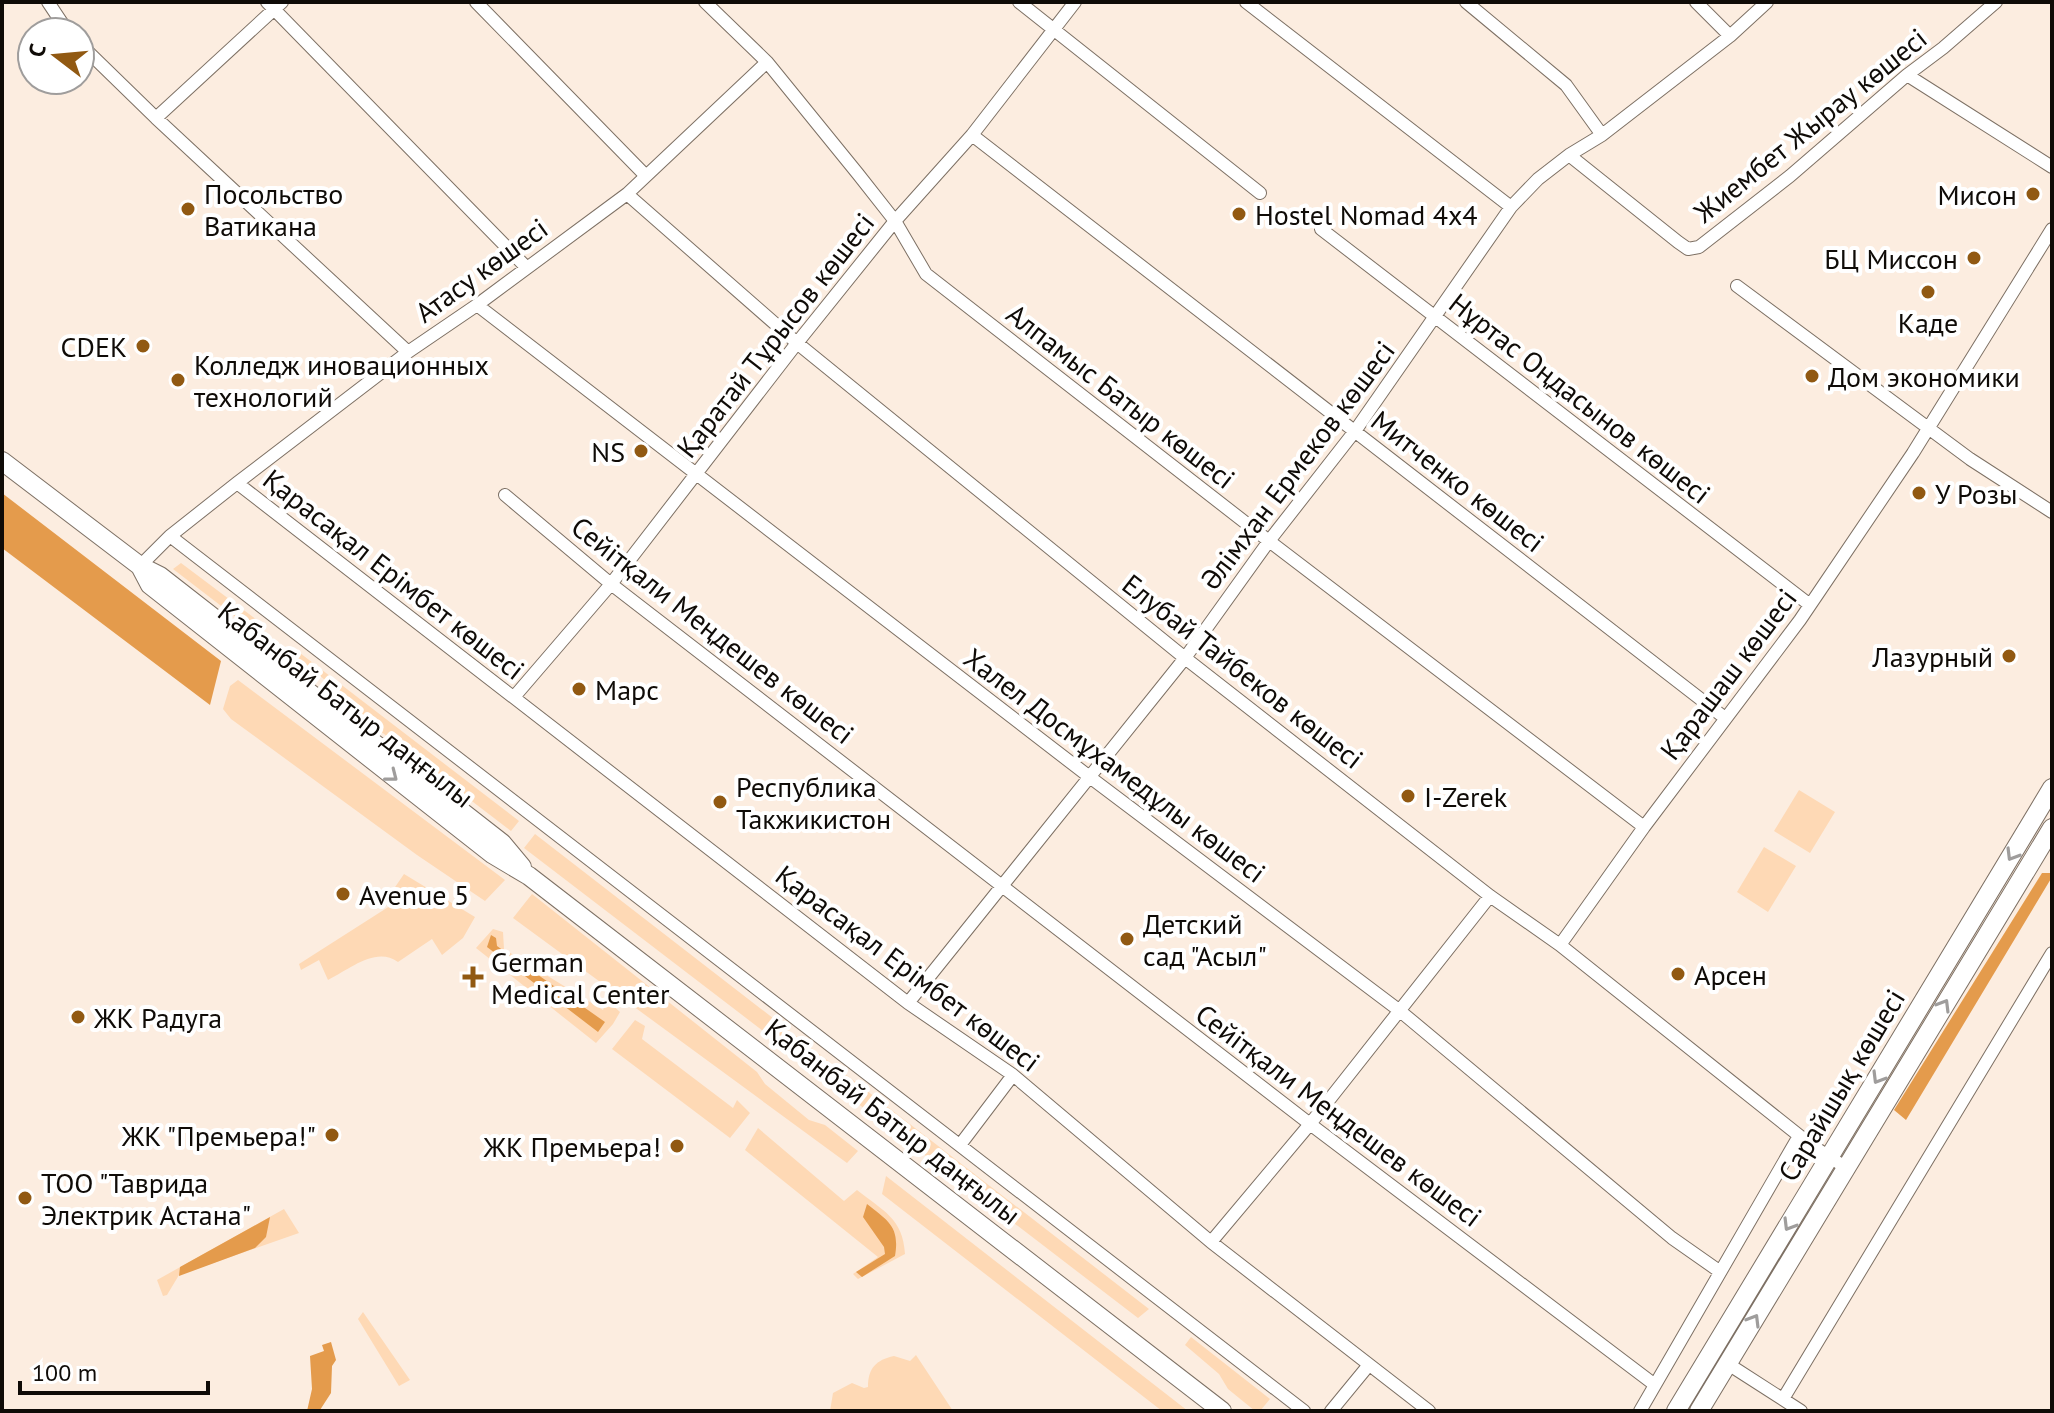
<svg xmlns="http://www.w3.org/2000/svg" width="2054" height="1413" viewBox="0 0 2054 1413" font-family="'PT Sans',sans-serif">
  <style>
    .green { fill: #fed9b5 }
    .forest { fill: #e49b4c }
    .lines { fill: none; stroke-linecap: round; stroke-linejoin: round }
    .minor-casing { stroke: #7d7064; stroke-width: 14 }
    .secondary-casing { stroke: #7d7064; stroke-width: 20 }
    .minor { stroke: #fff; stroke-width: 12 }
    .secondary { stroke: #fff; stroke-width: 18 }
    .oneway { stroke: #9f9d9c }
    .poi-dot { fill: #915912; stroke: #fff; stroke-width: 3 }
    .labels { text-anchor: middle; dominant-baseline: central; stroke-width: 8; stroke-linejoin: round; paint-order: stroke }
    .street-label { font-size: 28px; fill: #0f0b07; stroke: #fff }
    .poi-label { font-size: 28px; fill: #0f0b07; stroke: #fff; text-anchor: start }
  </style>
  <rect width="100%" height="100%" fill="#fcede0"/>
  <path class="green" d="M181,563L265,626L263,633L246,625L173,569Z
    M296,650L519,821L511,831L337,698L325,680L294,655Z
    M238,680L505,880L485,901L417,855L231,719L223,709L230,686Z
    M1799,790L1835,812L1810,853L1774,831Z
    M535,834L1149,1309L1138,1318L524,848Z
    M1764,847L1796,866L1768,912L1737,892Z
    M404,874L475,917L463,938L442,955L432,939L398,962C376,946 350,969 328,980L319,960L301,970L299,964L393,904L391,893Z
    M532,894L757,1072L765,1084L809,1120L825,1125L858,1151L847,1163L513,918Z
    M493,929L503,932L504,949L603,1010L607,1000L620,1012L613,1024L596,1043L476,948Z
    M635,1020L645,1026L642,1039L733,1108L737,1100L750,1113L730,1138L612,1049Z
    M758,1128L844,1201L857,1190C883,1211 903,1218 905,1254L858,1279L853,1274L878,1257L745,1150Z
    M886,1176L1188,1411H1162L882,1194Z
    M284,1209L299,1233L179,1275L167,1295L163,1296L157,1280Z
    M363,1312L410,1380L399,1386L358,1319Z
    M1191,1337L1270,1399L1260,1411H1255L1228,1389L1219,1374L1185,1345Z
    M916,1355L953,1411H830L833,1393L852,1383L864,1388L868,1387C868,1368 876,1360 894,1356L910,1361Z"/>
  <path class="forest" d="M2,493L221,661L210,705L2,548Z
    M2042,873H2052V877L1906,1120L1894,1110Z
    M491,935L496,938L497,946L605,1022L598,1032L487,947Z
    M867,1204C888,1221 900,1226 895,1256L862,1277L856,1272L885,1254L884,1247L863,1217Z
    M270,1217L266,1237L255,1248L179,1276L180,1267Z
    M331,1342L336,1360L332,1366L331,1393L320,1410L307,1411L312,1389L310,1356L324,1351L322,1345Z"/>
  <g class="lines">
    <defs>
      <path id="minor" d="M48,2L68,32
        M267,2L527,268
        M476,2L646,176
        M705,2L767,62L858,174L895,221L926,274L1269,541L1644,827
        M1019,2L1260,193
        M1246,2L1511,207
        M1466,2L1566,85L1602,135
        M1696,2L1730,36
        M80,44L156,118L408,352
        M1907,75L2052,167
        M156,118L282,2
        M972,135L1725,718
        M1569,155L1678,242L1688,249L1699,247L1790,176L1907,75L1943,48L1996,2
        M627,194L797,343L1185,658L1490,896L1560,945L1811,1145L1845,1167
        M1321,229L1810,605
        M1737,286L1970,459L2052,512
        M477,305L1091,778L1400,1011L1672,1238L1719,1271
        M237,483L908,1003L1013,1075L1211,1242L1429,1411
        M505,495L611,584L1310,1124L1655,1385
        M170,536L1304,1411
        M140,566L170,536L237,483L408,352L477,305L627,194L767,62
        M514,697L611,584L797,343L895,221L972,135L1075,2
        M1560,945L1644,827L1800,620L1913,453L2052,229
        M908,1003L1185,658L1269,541L1355,431L1511,207L1538,179L1569,155L1602,135L1730,36L1767,2
        M960,1145L1013,1075
        M1211,1242L1310,1124L1490,896
        M1728,1364L1801,1411
        M1783,1399L2052,953
        M1331,1411L1368,1366
        M1640,1411L1799,1136"/>
      <path id="secondary" d="M2,461L140,566L160,576L502,843L522,867
        M140,566L150,585L492,854L529,876L1222,1411
        M1676,1411L2052,788
        M1699,1411L2052,828"/>
    </defs>
    <use href="#minor" class="minor-casing"/>
    <use href="#secondary" class="secondary-casing"/>
    <use href="#minor" class="minor"/>
    <use href="#secondary" class="secondary"/>
  </g>
  <defs><path id="oneway-chevron" d="M-2-3.5L2.5 0L-2 3.5" fill="none" stroke-width="1.6" stroke-linecap="round" stroke-linejoin="round" transform="scale(2)"/></defs>
  <g class="oneway">
    <use href="#oneway-chevron" transform="translate(392 776) rotate(38)"/>
    <use href="#oneway-chevron" transform="translate(2012 855) rotate(121)"/>
    <use href="#oneway-chevron" transform="translate(1944 1005) rotate(-59)"/>
    <use href="#oneway-chevron" transform="translate(1878 1078) rotate(121)"/>
    <use href="#oneway-chevron" transform="translate(1789 1225) rotate(121)"/>
    <use href="#oneway-chevron" transform="translate(1754 1320) rotate(-59)"/>
  </g>
  <g class="poi-dot">
    <circle cx="2033" cy="194" r="8"/>
    <circle cx="188" cy="209" r="8"/>
    <circle cx="1239" cy="214" r="8"/>
    <circle cx="1974" cy="258" r="8"/>
    <circle cx="1928" cy="292" r="8"/>
    <circle cx="143" cy="346" r="8"/>
    <circle cx="1812" cy="376" r="8"/>
    <circle cx="178" cy="380" r="8"/>
    <circle cx="641" cy="451" r="8"/>
    <circle cx="1919" cy="493" r="8"/>
    <circle cx="2009" cy="656" r="8"/>
    <circle cx="579" cy="689" r="8"/>
    <circle cx="1408" cy="796" r="8"/>
    <circle cx="720" cy="802" r="8"/>
    <circle cx="343" cy="894" r="8"/>
    <circle cx="1127" cy="939" r="8"/>
    <circle cx="1678" cy="974" r="8"/>
    <path d="M469 965h8v8h8v8h-8v8h-8v-8h-8v-8h8z"/>
    <circle cx="78" cy="1017" r="8"/>
    <circle cx="332" cy="1135" r="8"/>
    <circle cx="677" cy="1146" r="8"/>
    <circle cx="25" cy="1198" r="8"/>
  </g>
  <g class="labels">
    <g class="street-label">
      <text transform="translate(1810 125) rotate(-39)">Жиембет Жырау көшесі</text>
      <text transform="translate(481 270) rotate(-36)">Атасу көшесі</text>
      <text transform="translate(775 335) rotate(-52)">Қаратай Тұрысов көшесі</text>
      <text transform="translate(1121 396) rotate(38)">Алпамыс Батыр көшесі</text>
      <text transform="translate(1580 398) rotate(38)">Нұртас Оңдасынов көшесі</text>
      <text transform="translate(1297 465) rotate(-53)">Әлімхан Ермеков көшесі</text>
      <text transform="translate(1458 481) rotate(38)">Митченко көшесі</text>
      <text transform="translate(394 574) rotate(38)">Қарасақал Ерімбет көшесі</text>
      <text transform="translate(713 630) rotate(38)">Сейітқали Меңдешев көшесі</text>
      <text transform="translate(1243 671) rotate(38)">Елубай Тайбеков көшесі</text>
      <text transform="translate(1728 674) rotate(-53)">Қарашаш көшесі</text>
      <text transform="translate(346 704) rotate(38)">Қабанбай Батыр даңғылы</text>
      <text transform="translate(1115 765) rotate(37)">Халел Досмұхамедұлы көшесі</text>
      <text transform="translate(908 968) rotate(37)">Қарасақал Ерімбет көшесі</text>
      <text transform="translate(1841 1085) rotate(-59)">Сарайшық көшесі</text>
      <text transform="translate(1339 1115) rotate(37)">Сейітқали Меңдешев көшесі</text>
      <text transform="translate(893 1121) rotate(38)">Қабанбай Батыр даңғылы</text>
    </g>
    <g class="poi-label">
      <text x="204" y="193">Посольство<tspan x="204" dy="32">Ватикана</tspan></text>
      <text x="2017" y="194" text-anchor="end">Мисон</text>
      <text x="1255" y="214">Hostel Nomad 4x4</text>
      <text x="1958" y="258" text-anchor="end">БЦ Миссон</text>
      <text x="1928" y="322" text-anchor="middle">Каде</text>
      <text x="127" y="346" text-anchor="end">CDEK</text>
      <text x="194" y="364">Колледж иновационных<tspan x="194" dy="32">технологий</tspan></text>
      <text x="1828" y="376">Дом экономики</text>
      <text x="625" y="451" text-anchor="end">NS</text>
      <text x="1935" y="493">У Розы</text>
      <text x="1993" y="656" text-anchor="end">Лазурный</text>
      <text x="595" y="689">Марс</text>
      <text x="736" y="786">Республика<tspan x="736" dy="32">Такжикистон</tspan></text>
      <text x="1424" y="796">I-Zerek</text>
      <text x="359" y="894">Avenue 5</text>
      <text x="1143" y="923">Детский<tspan x="1143" dy="32">сад "Асыл"</tspan></text>
      <text x="491" y="961">German<tspan x="491" dy="32">Medical Center</tspan></text>
      <text x="1694" y="974">Арсен</text>
      <text x="94" y="1017">ЖК Радуга</text>
      <text x="316" y="1135" text-anchor="end">ЖК "Премьера!"</text>
      <text x="661" y="1146" text-anchor="end">ЖК Премьера!</text>
      <text x="41" y="1182">ТОО "Таврида<tspan x="41" dy="32">Электрик Астана"</tspan></text>
    </g>
  </g>
  <rect width="2054" height="1413" fill="none" stroke="#0f0b07" stroke-width="8"/>
  <g transform="translate(56 56) rotate(286)"><circle r="38" fill="#ffffff" stroke="#9f9d9c" stroke-width="2"/>
  <path d="M0-6L14 30L0 20L-14 30Z" fill="#915912"/>
  <text y="-12" font-size="22" font-weight="bold" text-anchor="middle" fill="#0f0b07">С</text>
  </g>
  <path d="M20 1381v12h188v-12" fill="none" stroke="#0f0b07" stroke-width="4"/>
  <text x="32" y="1381" font-size="24" fill="#0f0b07" stroke="#ffffff" stroke-width="6" paint-order="stroke">100 m</text>
</svg>
